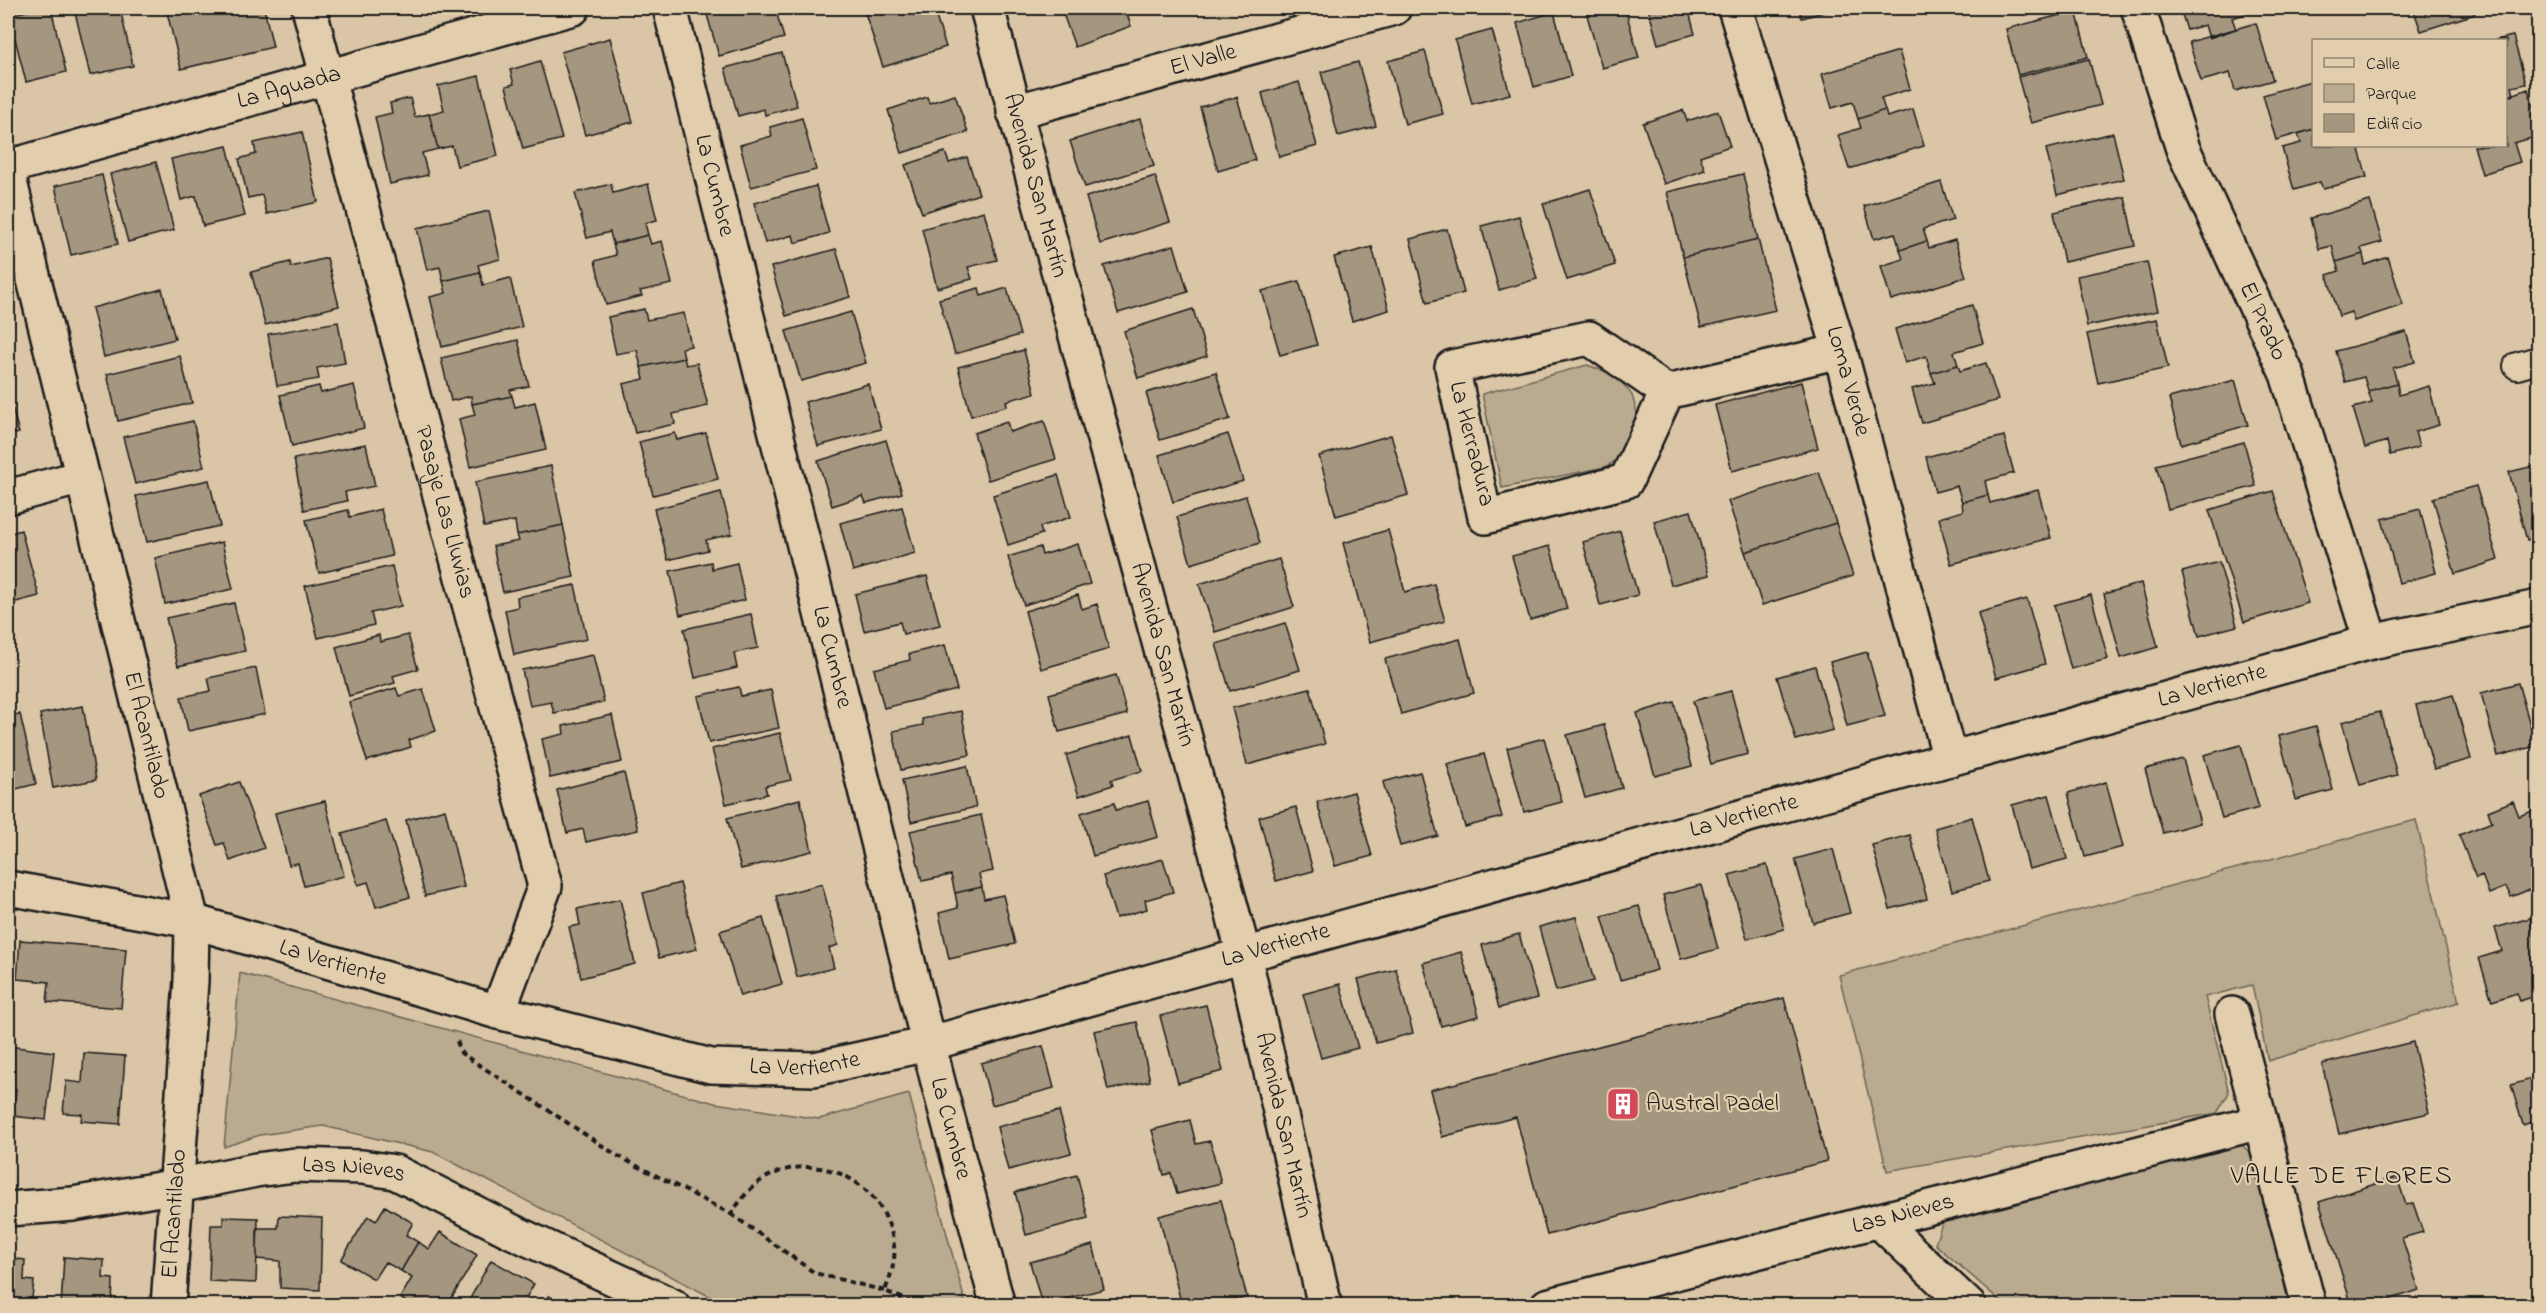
<svg xmlns="http://www.w3.org/2000/svg" width="2546" height="1313" viewBox="0 0 2546 1313" font-family="'Indie Flower',sans-serif">
  <style>
    .green { fill: #baaa8f; stroke: #6b6356; stroke-width: 1.5 }
    .building { fill: #a5967f; stroke: #1c1c1c; stroke-width: 1.5 }
    .lines { fill: none; stroke-linecap: round; stroke-linejoin: round }
    .lane-casing { stroke: #1c1c1c; stroke-width: 30 }
    .street-casing { stroke: #1c1c1c; stroke-width: 38 }
    .secondary-casing { stroke: #1c1c1c; stroke-width: 38 }
    .path { stroke: #1c1c1c; stroke-width: 4; stroke-dasharray: 6 4.5; stroke-linecap: butt }
    .lane { stroke: #e2cdac; stroke-width: 26 }
    .street { stroke: #e2cdac; stroke-width: 33 }
    .secondary { stroke: #e2cdac; stroke-width: 33 }
    .labels { text-anchor: middle; dominant-baseline: central; stroke-width: 4.5; stroke-linejoin: round; paint-order: stroke }
    .street-label { font-size: 24px; fill: #1c1c1c; stroke: #e2cdac }
    .poi-label { font-size: 24px; fill: #1c1c1c; stroke: #e2cdac; text-anchor: start }
    .neighbourhood-label { font-size: 26px; letter-spacing: 1.5px; fill: #1c1c1c; stroke: #e2cdac }
  </style>
  <rect width="100%" height="100%" fill="#dac6a6"/>
  <filter id="ink" filterUnits="userSpaceOnUse"><feTurbulence type="fractalNoise" baseFrequency=".0167" numOctaves="2"/><feDisplacementMap in="SourceGraphic" scale="12" xChannelSelector="R" yChannelSelector="G"/><feConvolveMatrix kernelMatrix="1 2 1 2 8 2 1 2 1" color-interpolation-filters="sRGB"/></filter>
  <g filter="url(#ink)">
    <path class="green" d="M1587,365L1616,375L1632,395L1638,416L1625,456L1605,467L1502,488L1482,394Z
      M2416,820L2459,1002L2268,1061L2252,985L2205,997L2229,1093L2217,1113L1887,1171L1839,975Z
      M240,973L715,1103L819,1119L909,1094L966,1305H726L433,1152L323,1126L260,1135L224,1147Z
      M2238,1142L2254,1156L2289,1305H2005L1935,1244L1942,1223L1970,1210Z"/>
    <path class="building" d="M40,8H51L66,72L26,82L9,15Z
      M74,8H120L133,66L90,75Z
      M166,8H264L273,47L181,69Z
      M705,8H775L784,38L719,56Z
      M883,8H914L915,9L933,8L946,47L883,67L865,13Z
      M1061,8H1125L1131,26L1075,47Z
      M1585,8H1625L1639,58L1602,68Z
      M1648,8H1688L1695,34L1658,44Z
      M1798,8H1838L1802,18Z
      M2180,8H2255L2256,11L2232,18L2236,29L2209,38L2205,25L2187,30Z
      M2413,8H2472L2475,14L2421,31Z
      M2076,11L2088,57L2018,75L2006,29Z
      M1554,12L1571,76L1534,87L1517,23Z
      M2256,23L2273,80L2235,91L2230,73L2201,81L2189,42Z
      M1492,30L1510,94L1472,104L1455,40Z
      M2513,36L2526,84L2512,87L2514,95L2506,97V40H2495Z
      M610,38L633,122L585,135L561,52Z
      M1425,51L1443,114L1405,124L1388,61Z
      M1899,51L1910,89L1881,98L1885,110L1858,119L1853,102L1832,108L1822,74Z
      M782,53L797,106L765,115L764,109L738,116L725,68Z
      M2089,59L2101,105L2031,123L2018,77Z
      M540,61L562,139L523,149L506,86L514,84L510,70Z
      M1358,62L1376,126L1338,136L1321,72Z
      M479,76L498,156L457,166L452,146L438,149L429,114L444,110L438,86Z
      M2314,80V129L2276,140L2263,95Z
      M1299,82L1317,146L1279,157L1262,93Z
      M2528,89L2538,123V136L2514,143L2520,162L2482,174L2474,146H2506V97Z
      M955,95L968,132L902,153L888,110L927,97L929,103Z
      M1237,97L1255,160L1218,171L1200,107Z
      M410,98L415,117L429,114L438,149L422,153L428,175L390,184L375,117L392,113L390,103Z
      M1913,109L1924,146L1849,169L1838,135L1861,128L1858,119L1885,110L1887,117Z
      M1683,110L1687,121L1718,111L1730,146L1700,156L1705,170L1664,184L1643,123Z
      M802,118L816,170L751,187L740,145L772,136L770,127Z
      M1140,119L1154,166L1085,187L1070,141Z
      M2314,129V146H2358L2367,177L2323,189L2320,182L2294,190L2282,148L2301,143L2298,134Z
      M302,132L318,202L267,214L262,195L248,198L239,159L256,154L254,143Z
      M2113,133L2124,179L2057,195L2046,149Z
      M227,146L245,216L203,226L196,196L181,200L171,159Z
      M945,152L949,163L967,157L979,194L922,213L905,165Z
      M156,162L174,230L128,242L110,174Z
      M1743,174L1758,239L1683,257L1667,192Z
      M102,175L118,244L71,255L55,186Z
      M1155,176L1170,222L1100,244L1086,197Z
      M1941,182L1953,220L1923,229L1927,241L1900,250L1895,233L1874,239L1864,206Z
      M611,184L613,193L648,184L657,220L645,223L648,235L613,244L610,232L587,238L575,193Z
      M816,186L829,233L795,243L793,235L765,243L754,203Z
      M1590,189L1615,265L1567,280L1543,204Z
      M2125,197L2135,246L2064,262L2054,212Z
      M2370,201L2382,242L2361,248L2363,254L2336,262L2332,246L2319,249L2311,218Z
      M489,211L500,259L478,265L480,272L443,281L440,267L427,270L417,228Z
      M984,211L997,260L968,267L972,279L937,288L922,229Z
      M1519,216L1537,279L1499,290L1481,226Z
      M1447,229L1464,293L1427,303L1410,239Z
      M648,235L651,244L662,241L672,284L640,291L642,296L606,305L595,261L616,255L613,244Z
      M1758,239L1776,310L1701,327L1683,257Z
      M1955,240L1966,277L1891,300L1881,266L1903,259L1900,250L1927,241L1929,248Z
      M1174,245L1188,292L1118,313L1104,266Z
      M1372,247L1389,310L1352,321L1334,257Z
      M836,249L850,297L786,316L771,267Z
      M2363,254L2365,265L2388,257L2403,305L2354,321L2351,312L2339,316L2327,275L2339,271L2336,262Z
      M327,258L339,306L265,325L251,272L290,262L291,267Z
      M2147,262L2158,311L2087,326L2077,276Z
      M480,272L483,285L510,278L522,327L442,347L430,297L446,293L443,281Z
      M1299,281L1317,345L1280,355L1262,291Z
      M979,288L981,296L1007,288L1020,335L955,354L939,299Z
      M162,289L175,339L104,357L92,308Z
      M1972,305L1983,343L1954,352L1958,365L1931,373L1926,356L1905,363L1895,329Z
      M644,309L647,320L684,313L691,346L682,348L684,358L641,367L637,350L616,354L608,317Z
      M1193,309L1207,356L1138,378L1124,331Z
      M851,312L866,363L801,381L786,331Z
      M2157,319L2168,368L2098,383L2087,334Z
      M338,322L345,363L317,368L319,379L277,386L268,334Z
      M2406,332L2415,362L2393,368L2397,383L2368,391L2364,377L2345,382L2336,351Z
      M518,340L529,386L510,390L512,396L472,404L471,396L451,401L441,358Z
      M1024,350L1035,393L1006,401L1007,406L971,416L958,367Z
      M180,356L192,403L118,421L107,374Z
      M684,358L686,365L697,363L708,406L673,414L675,424L635,433L623,384L644,379L641,367Z
      M1986,363L1998,400L1922,423L1912,389L1935,383L1931,373L1958,365L1960,371Z
      M1216,372L1230,419L1160,440L1146,393Z
      M2235,380L2248,425L2181,444L2169,398Z
      M1801,382L1818,448L1732,471L1715,405Z
      M2397,383L2399,395L2429,386L2439,425L2415,432L2419,447L2390,455L2387,441L2365,448L2353,408L2372,403L2368,391Z
      M868,384L881,429L818,446L805,402Z
      M354,385L364,428L292,446L280,395L319,386L321,393Z
      M9,395L19,433L8,436V396Z
      M512,396L515,407L535,402L546,450L470,467L459,419L475,415L472,404Z
      M193,421L204,467L135,484L123,437Z
      M1044,421L1056,459L988,480L974,433L1007,422L1010,432Z
      M675,433L677,440L706,433L718,479L653,495L639,442Z
      M1228,434L1243,481L1173,502L1159,455Z
      M1391,435L1408,495L1336,516L1319,456Z
      M2004,436L2014,473L1985,481L1988,495L1962,502L1957,486L1935,492L1926,457Z
      M886,440L902,493L866,503L863,496L832,506L818,461Z
      M2244,442L2256,486L2168,509L2156,465Z
      M366,444L375,486L345,492L347,501L304,510L294,459Z
      M2538,465V538L2527,541L2509,472Z
      M551,466L563,525L517,535L515,521L484,527L475,482Z
      M1819,472L1836,523L1745,552L1728,501Z
      M1058,475L1071,517L1040,527L1042,534L1008,545L993,495Z
      M209,480L220,526L147,542L136,496Z
      M2476,486L2498,560L2455,574L2433,498Z
      M2038,490L2051,538L1951,564L1939,518L1963,511L1962,502L1988,495L1990,503Z
      M2273,491L2308,603L2244,622L2209,510Z
      M721,492L732,534L706,540L708,550L668,560L654,509Z
      M1246,496L1260,543L1191,564L1177,517Z
      M902,507L915,553L853,571L840,523Z
      M381,509L392,556L319,573L306,520L348,510L350,517Z
      M2420,509L2436,573L2399,583L2382,519Z
      M1691,511L1709,575L1671,585L1654,521Z
      M1836,523L1853,576L1762,605L1745,552Z
      M563,525L574,577L503,592L493,546L519,541L517,535Z
      M21,530L39,596L8,604V534Z
      M1388,530L1405,592L1434,584L1445,621L1370,642L1343,543Z
      M1620,531L1638,595L1600,605L1583,542Z
      M222,542L233,589L165,604L155,558Z
      M1078,544L1090,584L1024,605L1008,557L1040,547L1042,555Z
      M1550,546L1567,609L1530,620L1512,556Z
      M1279,559L1294,607L1215,632L1199,584Z
      M711,562L712,569L737,563L745,600L680,615L670,571Z
      M2219,562L2237,626L2199,636L2182,572Z
      M392,566L401,606L371,613L374,625L318,638L305,586Z
      M927,576L940,625L903,634L900,622L864,631L855,594Z
      M2141,583L2158,647L2121,658L2104,594Z
      M575,585L587,639L514,655L505,610L518,607L517,597Z
      M1078,595L1082,609L1097,604L1109,649L1041,669L1025,611Z
      M2091,595L2108,659L2071,669L2054,605Z
      M2027,599L2045,664L1996,678L1978,613Z
      M234,603L245,651L178,666L166,618Z
      M751,614L758,648L734,653L737,668L695,678L684,629Z
      M1285,623L1300,670L1230,691L1216,644Z
      M379,635L380,642L408,635L418,669L393,676L395,683L349,696L336,647Z
      M1460,639L1474,693L1401,714L1385,659Z
      M945,645L957,690L884,708L874,669L910,660L909,654Z
      M1867,652L1885,716L1847,726L1830,662Z
      M593,655L604,702L554,713L551,702L530,706L522,670Z
      M1815,666L1833,730L1796,740L1777,677Z
      M256,668L265,714L188,731L181,697L211,691L208,678Z
      M1116,675L1127,714L1059,732L1049,694Z
      M2518,683L2536,746L2498,756L2481,693Z
      M739,687L741,696L771,690L779,728L709,743L698,696Z
      M396,688L399,696L423,689L436,731L409,740L411,747L367,761L349,702Z
      M1310,688L1325,744L1247,765L1232,708Z
      M1731,691L1748,754L1711,764L1693,701Z
      M2453,695L2471,759L2434,769L2416,705Z
      M1674,702L1692,766L1655,776L1637,713Z
      M83,706L96,780L53,788L40,714Z
      M961,711L970,755L901,770L893,731L923,725L922,719Z
      M2380,712L2397,775L2360,785L2342,722Z
      M20,714L36,784L8,791V716Z
      M612,715L622,762L550,778L542,739L564,734L563,726Z
      M1604,725L1622,788L1585,798L1567,735Z
      M2316,726L2333,790L2296,800L2279,736Z
      M780,733L791,780L765,786L767,794L726,804L712,749Z
      M1132,735L1142,771L1111,780L1113,785L1079,796L1066,755Z
      M1544,738L1562,802L1524,812L1507,748Z
      M2241,745L2259,808L2222,818L2204,755Z
      M1484,754L1502,817L1465,827L1447,764Z
      M2183,759L2200,823L2163,833L2145,769Z
      M967,766L976,807L911,822L902,780Z
      M1420,772L1438,836L1400,846L1383,782Z
      M624,773L638,830L586,842L583,829L567,833L557,790Z
      M239,782L264,848L230,861L224,843L217,845L199,796Z
      M2106,782L2123,847L2085,857L2068,793Z
      M1354,792L1372,856L1335,866L1317,802Z
      M2049,795L2067,859L2029,869L2012,805Z
      M800,799L812,851L741,869L727,818Z
      M325,801L344,876L304,886L298,863L289,865L275,813Z
      M1148,801L1158,837L1093,856L1081,813L1114,803L1116,810Z
      M2513,801L2519,816L2538,809V860L2532,862L2538,879V886L2511,897L2506,887L2489,894L2482,875L2476,878L2459,835L2492,822L2488,811Z
      M1296,807L1313,871L1276,881L1259,817Z
      M445,809L464,887L425,896L406,820Z
      M981,815L993,871L979,874L982,887L955,893L951,875L922,881L910,831Z
      M1972,817L1989,881L1952,891L1935,828Z
      M386,821L410,897L376,907L368,882L358,885L342,834Z
      M1910,835L1927,899L1890,909L1872,845Z
      M1833,849L1850,913L1813,923L1795,859Z
      M1163,859L1173,892L1145,900L1147,909L1116,918L1103,876Z
      M1767,865L1784,929L1747,939L1729,875Z
      M680,883L697,949L659,958L643,893Z
      M822,884L838,945L829,948L834,968L797,977L776,896Z
      M1701,885L1718,949L1681,959L1663,895Z
      M982,887L984,899L1003,895L1015,944L949,959L939,913L958,908L955,893Z
      M620,899L635,964L581,978L569,927L580,925L577,909Z
      M1639,906L1657,970L1620,980L1602,916Z
      M1576,917L1594,981L1556,991L1539,927Z
      M763,918L782,984L740,996L720,931Z
      M2530,918L2538,944V995L2520,1001L2517,993L2492,1001L2479,958L2502,951L2495,928Z
      M1519,934L1537,998L1499,1008L1482,945Z
      M20,940L126,949L121,1008L47,1002L49,982L17,979Z
      M1461,952L1479,1016L1441,1026L1423,963Z
      M1396,969L1413,1033L1376,1043L1358,979Z
      M1340,984L1358,1048L1321,1058L1303,994Z
      M1784,998L1827,1161L1547,1235L1516,1117L1442,1137L1430,1090Z
      M1206,1005L1223,1071L1178,1083L1160,1016Z
      M1137,1022L1150,1081L1108,1090L1094,1031Z
      M2413,1042L2429,1113L2339,1134L2322,1064Z
      M8,1046L54,1052L46,1120L13,1116L16,1089L8,1088Z
      M1043,1046L1054,1088L992,1105L981,1063Z
      M84,1053L125,1056L120,1124L81,1121L82,1114L63,1113L66,1081L82,1083Z
      M2538,1077V1144L2532,1122L2523,1125L2511,1085Z
      M1059,1111L1071,1153L1008,1170L997,1127Z
      M1190,1120L1196,1144L1210,1141L1221,1183L1177,1194L1171,1173L1164,1175L1152,1130Z
      M1077,1175L1088,1218L1026,1235L1015,1192Z
      M2397,1177L2406,1205L2413,1203L2423,1232L2402,1238L2419,1290L2370,1306H2352L2319,1202Z
      M1221,1200L1247,1297L1217,1306H1182L1159,1216Z
      M385,1206L413,1223L406,1235L418,1242L401,1271L385,1262L374,1279L341,1260L368,1216L376,1221Z
      M279,1216L322,1218L320,1290L280,1288V1261L257,1259V1228H278Z
      M223,1217L258,1218L256,1283L209,1281L211,1225H223Z
      M440,1232L477,1255L447,1306H413L400,1298L412,1278L401,1271L418,1242L429,1249Z
      M1093,1245L1104,1289L1042,1305L1030,1262Z
      M64,1257L104,1260L103,1278L113,1279L112,1306H61Z
      M8,1258L25,1260L24,1280L34,1281L31,1306H8Z
      M491,1260L534,1284L526,1298L533,1302L531,1306H466Z
      M549,1296L566,1306H544Z"/>
    <g class="lines">
      <defs>
        <path id="lane" d="M2517,366L2538,360"/>
        <g id="street">
          <path id="s1" d="M309,8L545,886L498,1012"/>
          <path id="s2" d="M670,8L938,1082L998,1306"/>
          <path id="s3" d="M1735,8L1840,351L1950,759"/>
          <path id="s4" d="M2138,8L2183,149L2287,374L2371,642"/>
          <path id="s5" d="M1014,112L1394,8"/>
          <path id="s6" d="M8,167L573,8"/>
          <path id="s7" d="M8,174L192,921L191,981L168,1306"/>
          <path d="M1667,392L1626,481L1485,517L1452,367L1589,338L1667,392L1840,351"/>
          <path d="M8,497L82,477"/>
          <path id="s8" d="M1244,955L2371,642L2538,607"/>
          <path d="M2232,1014L2309,1306"/>
          <path id="s9" d="M8,1209L73,1204L177,1186L256,1170L295,1165L362,1167L395,1172L511,1231L673,1306"/>
          <path d="M1879,1221L1969,1306"/>
          <path id="s10" d="M1547,1306L2260,1122"/>
        </g>
        <g id="secondary">
          <path id="s11" d="M987,8L1244,955L1325,1306"/>
          <path id="s12" d="M8,888L192,921L498,1012L711,1066L814,1069L928,1044L1244,955"/>
        </g>
      </defs>
      <use href="#lane" class="lane-casing"/>
      <use href="#street" class="street-casing"/>
      <use href="#secondary" class="secondary-casing"/>
      <path class="path" d="M457,1041L461,1053L618,1156L731,1214C740,1201 748,1189 762,1180C817,1146 886,1182 894,1246C896,1262 890,1277 885,1291L921,1306
        M731,1214L815,1273L885,1291"/>
      <use href="#lane" class="lane"/>
      <use href="#street" class="street"/>
      <use href="#secondary" class="secondary"/>
    </g>
  </g>
  <defs>
    <symbol id="building-square" viewBox="-11 -11 22 22"><rect x="-9" y="-9" width="18" height="18" rx="4" fill="#d1495b" stroke="#e2cdac"/><path d="M-4-6H4V6H1V3H-1V6H-4ZM-2.5-4.3h1.7v1.8h-1.7ZM.8-4.3h1.7v1.8H.8ZM-2.5-1h1.7V.8h-1.7ZM.8-1h1.7V.8H.8Z" fill="#fff"/></symbol>
  </defs>
  <g fill-rule="evenodd">
    <use href="#building-square" x="1604" y="1085" width="38" height="38"/>
  </g>
  <g class="labels">
    <g class="street-label">
      <text stroke="none"><textPath href="#s5" startOffset="196">El Valle</textPath></text>
      <text stroke="none"><textPath href="#s6" startOffset="292">La Aguada</textPath></text>
      <text stroke="none"><textPath href="#s2" startOffset="183">La Cumbre</textPath></text>
      <text stroke="none"><textPath href="#s11" startOffset="184">Avenida San Martín</textPath></text>
      <text stroke="none"><textPath href="#s4" startOffset="338">El Prado</textPath></text>
      <text stroke="none"><textPath href="#s3" startOffset="390">Loma Verde</textPath></text>
      <text transform="translate(1471 444) rotate(76)">La Herradura</text>
      <text stroke="none"><textPath href="#s1" startOffset="522">Pasaje Las Lluvias</textPath></text>
      <text stroke="none"><textPath href="#s11" startOffset="670">Avenida San Martín</textPath></text>
      <text stroke="none"><textPath href="#s2" startOffset="669">La Cumbre</textPath></text>
      <text stroke="none"><textPath href="#s8" startOffset="1005">La Vertiente</textPath></text>
      <text stroke="none"><textPath href="#s7" startOffset="578">El Acantilado</textPath></text>
      <text stroke="none"><textPath href="#s8" startOffset="519">La Vertiente</textPath></text>
      <text transform="translate(1276 946) rotate(-16)">La Vertiente</text>
      <text stroke="none"><textPath href="#s12" startOffset="334">La Vertiente</textPath></text>
      <text stroke="none"><textPath href="#s12" startOffset="820">La Vertiente</textPath></text>
      <text stroke="none"><textPath href="#s11" startOffset="1156">Avenida San Martín</textPath></text>
      <text stroke="none"><textPath href="#s2" startOffset="1155">La Cumbre</textPath></text>
      <text stroke="none"><textPath href="#s9" startOffset="350">Las Nieves</textPath></text>
      <text transform="translate(175 1214) rotate(-86)">El Acantilado</text>
      <text stroke="none"><textPath href="#s10" startOffset="368">Las Nieves</textPath></text>
    </g>
    <g class="poi-label">
      <text x="1646" y="1104">Austral Padel</text>
    </g>
    <g class="neighbourhood-label">
      <text x="2342" y="1177">VALLE DE FLORES</text>
    </g>
  </g>
  <rect width="2546" height="1313" fill="none" stroke="#e2cdac" stroke-width="30"/>
  <rect x="15" y="15" width="2516" height="1283" fill="none" stroke="#1c1c1c" stroke-width="2" filter="url(#ink)"/>
  <rect x="2312" y="39" width="195" height="108" fill="#e2cdac" stroke="#938672" stroke-width="1.5"/>
  <rect x="2324" y="58" width="30" height="9" fill="#e2cdac" stroke="#938672" stroke-width="1.5"/>
  <text x="2366" y="69" font-size="18" fill="#1c1c1c">Calle</text>
  <rect x="2324" y="84" width="30" height="18" fill="#baaa8f" stroke="#938672" stroke-width="1.5"/>
  <text x="2366" y="99" font-size="18" fill="#1c1c1c">Parque</text>
  <rect x="2324" y="114" width="30" height="18" fill="#a5967f" stroke="#938672" stroke-width="1.5"/>
  <text x="2366" y="129" font-size="18" fill="#1c1c1c">Edificio</text>
</svg>
